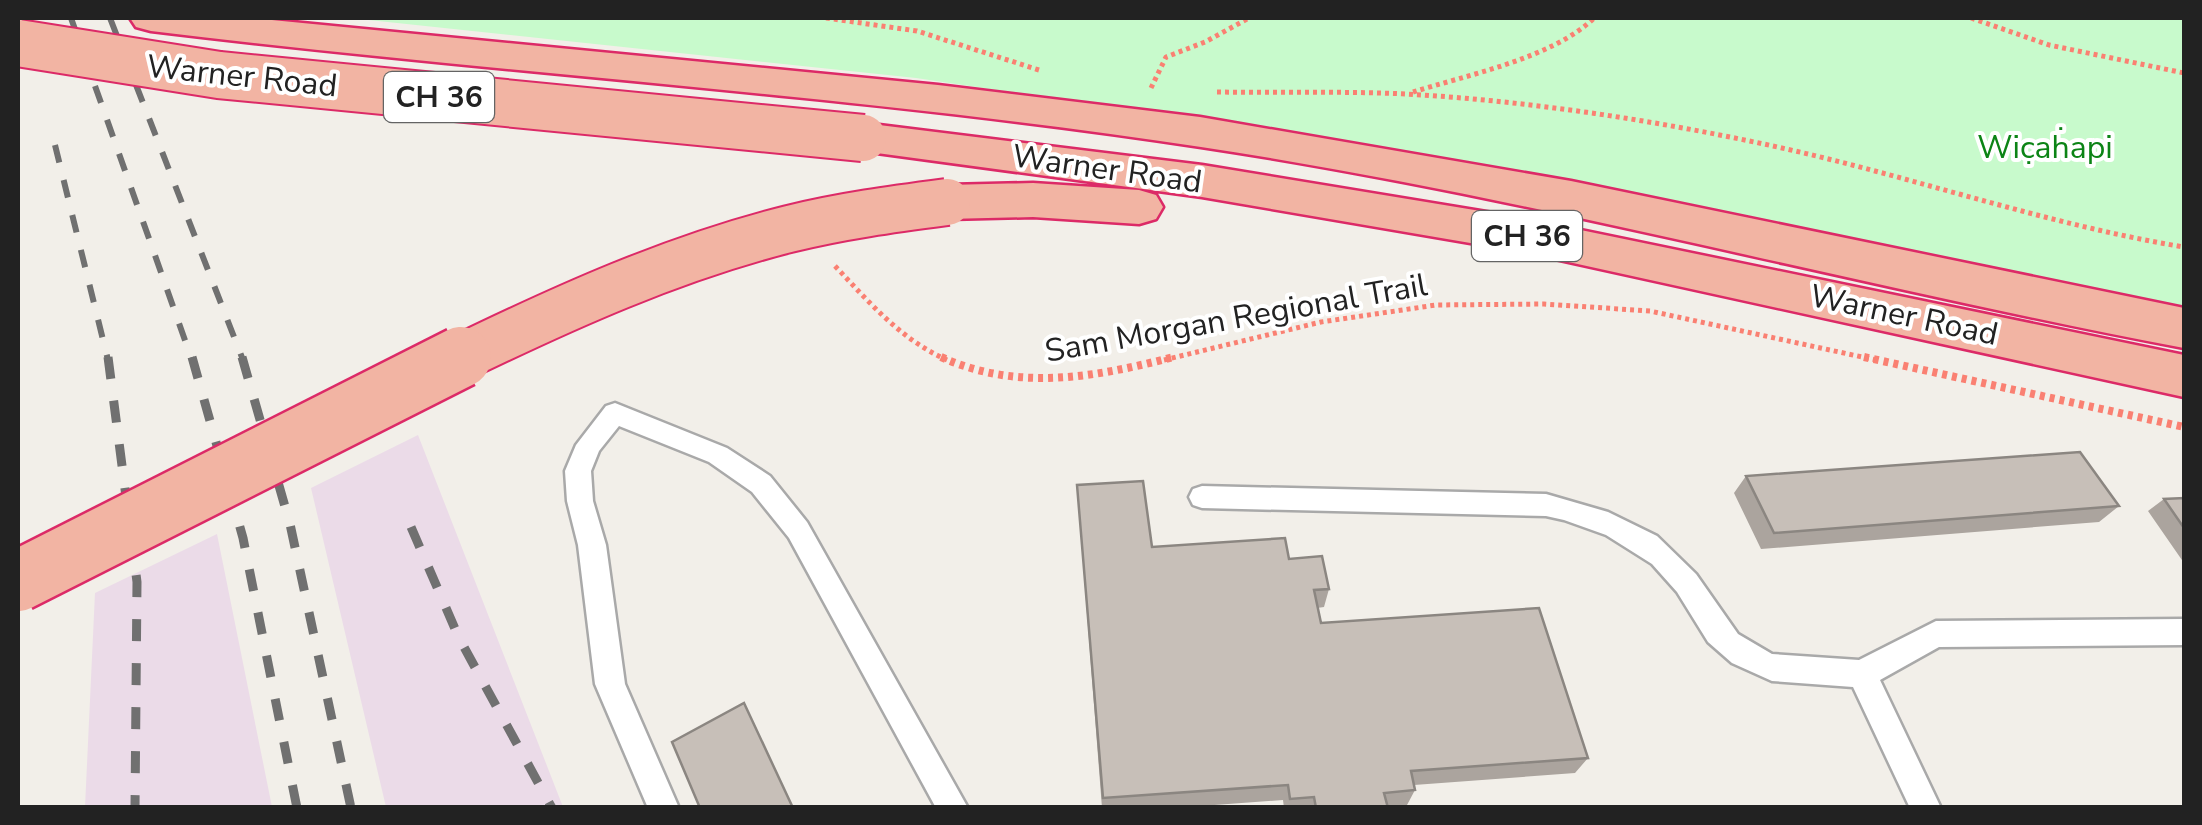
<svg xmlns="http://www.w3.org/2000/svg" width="2202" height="825" viewBox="0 0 2202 825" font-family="'Nunito Sans',sans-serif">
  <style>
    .industrial { fill: #ebdbe8 }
    .park { fill: #c8facc }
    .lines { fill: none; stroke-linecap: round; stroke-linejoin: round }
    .service-casing { stroke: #a9a9a9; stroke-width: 5 }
    .trunk-casing { stroke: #dc2a67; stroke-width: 5 }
    .path-far1 { stroke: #fa8072; stroke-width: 5; stroke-dasharray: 4 4; stroke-linecap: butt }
    .path { stroke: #fa8072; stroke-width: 8; stroke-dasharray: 5 5; stroke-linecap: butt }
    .service { fill: #fff; fill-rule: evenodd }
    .trunk { fill: #f2b4a3; fill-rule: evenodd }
    .rail-far1 { stroke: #707070; stroke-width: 6; stroke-dasharray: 18 18; stroke-linecap: butt }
    .rail { stroke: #707070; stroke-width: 9; stroke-dasharray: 22 22; stroke-linecap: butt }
    .trunk-bridge-far1-casing { stroke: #dc2a67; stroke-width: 50; stroke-linecap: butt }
    .trunk-bridge-casing { stroke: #dc2a67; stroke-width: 65; stroke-linecap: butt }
    .trunk-bridge-far1 { stroke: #f2b4a3; stroke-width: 46 }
    .trunk-bridge { stroke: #f2b4a3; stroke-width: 60 }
    .wall { fill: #aba49e }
    .building { fill: #c7bfb8; stroke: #8b8681; stroke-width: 2.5 }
    .labels { text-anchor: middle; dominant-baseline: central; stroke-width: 8; stroke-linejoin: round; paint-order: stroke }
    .shield { fill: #fff; stroke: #646464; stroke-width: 2.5 }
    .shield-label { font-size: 30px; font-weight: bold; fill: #222 }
    .street-label { font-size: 32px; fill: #222; stroke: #fff }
    .park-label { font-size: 32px; fill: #0c8416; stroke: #fff }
  </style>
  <rect width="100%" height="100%" fill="#f2efe9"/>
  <path class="industrial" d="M418,435L563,807H386L311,488Z
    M217,534L272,807H85L95,593Z"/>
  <path class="park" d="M350,18H2184V308L1420,153L916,78Z"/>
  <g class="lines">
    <defs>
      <path id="service" d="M615,403L727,448L770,476L807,522L968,808H936L789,538L752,492L709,462L619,426L599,451L591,471L593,501L606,545L625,684L679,808H648L595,684L578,545L567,501L565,471L576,445L606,406Z
        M1202,486L1546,494L1608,512L1657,536L1696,574L1738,634L1772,654L1859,660L1936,621L2184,619V645L1939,647L1880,680L1941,808H1910L1853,687L1772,681L1732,663L1708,642L1677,592L1652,564L1606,535L1564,520L1546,516L1202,508L1193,505L1189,497L1193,489Z"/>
      <path id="trunk" d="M130,18H251L938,85L1200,117L1571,181L2184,308V348C1856,286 1532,197 1201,147C853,94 500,74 151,31L136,27Z
        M863,123L1202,165L1523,218L2184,355V397L1523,252L1202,197L847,149L840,138L847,127Z
        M1033,183L1139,190L1156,195L1163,207L1156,219L1139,224L1033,217L947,219L930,214L923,202L930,190L947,185Z"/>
    </defs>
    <use href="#service" class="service-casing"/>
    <use href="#trunk" class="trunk-casing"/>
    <path class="path-far1" d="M826,18L917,31L1039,70
      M1971,18L2049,45L2184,73
      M1151,88L1166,57L1205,42L1249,18
      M1217,92C1280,93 1343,91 1406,94C1529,101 1653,120 1773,146C1911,176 2044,224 2184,247
      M1413,92C1467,75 1553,58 1594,18
      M835,266C870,303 900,339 947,360
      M1164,360L1321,322L1436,305L1544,304L1650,311L1876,360"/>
    <path class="path" d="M941,357C1019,392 1095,377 1174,357
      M1864,357L2184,427"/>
    <use href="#service" class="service"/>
    <use href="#trunk" class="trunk"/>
    <path class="rail-far1" d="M71,18L192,360
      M110,18L243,360
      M55,145L108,360"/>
    <path class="rail" d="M108,357L137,582L135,808
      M192,357L243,538L297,808
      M242,357L290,524L351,808
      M411,527L459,638L552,808"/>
    <defs>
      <path id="trunk-bridge-far1" d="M18,43L219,75L863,138
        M456,360C563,308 673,258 789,229C841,216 894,209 947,202"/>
      <path id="trunk-bridge" d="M18,581L461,357"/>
    </defs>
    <use href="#trunk-bridge-far1" class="trunk-bridge-far1-casing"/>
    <use href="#trunk-bridge" class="trunk-bridge-casing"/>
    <use href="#trunk-bridge-far1" class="trunk-bridge-far1"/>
    <use href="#trunk-bridge" class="trunk-bridge"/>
  </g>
  <path class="wall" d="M1746,476L2119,506L2099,522L1761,549L1734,493Z
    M1077,485L1152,547L1289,559L1329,589L1324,607L1317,608L1321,623L1588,758L1575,773L1414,785L1415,790L1407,805L1388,808H1284L1283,800L1174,808H1102Z
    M2184,498V563L2148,511L2164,499Z"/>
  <path class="building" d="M2080,452L2119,506L1774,533L1746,476Z
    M1143,481L1152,547L1285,538L1289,559L1322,556L1329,589L1314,590L1321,623L1539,608L1588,758L1411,771L1415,790L1384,793L1388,808H1316L1314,797L1290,799L1288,785L1103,798L1077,485Z
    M2184,498V528L2164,499Z
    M744,703L793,808H700L672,742Z"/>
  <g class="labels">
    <g class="shield">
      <rect x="384" y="72" width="110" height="50" rx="8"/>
      <rect x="1472" y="211" width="110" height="50" rx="8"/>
    </g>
    <g class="shield-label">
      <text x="439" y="97">CH 36</text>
      <text x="1527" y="236">CH 36</text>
    </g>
    <g class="street-label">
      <text transform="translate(242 76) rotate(6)">Warner Road</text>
      <text transform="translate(1107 169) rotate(8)">Warner Road</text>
      <text transform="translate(1904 315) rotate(12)">Warner Road</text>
      <text transform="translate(1236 318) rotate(-10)">Sam Morgan Regional Trail</text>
    </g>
    <g class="park-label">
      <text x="2045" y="147">Wic̣aḣapi</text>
    </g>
  </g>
  <rect width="2202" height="825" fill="none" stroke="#222222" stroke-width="40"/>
</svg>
